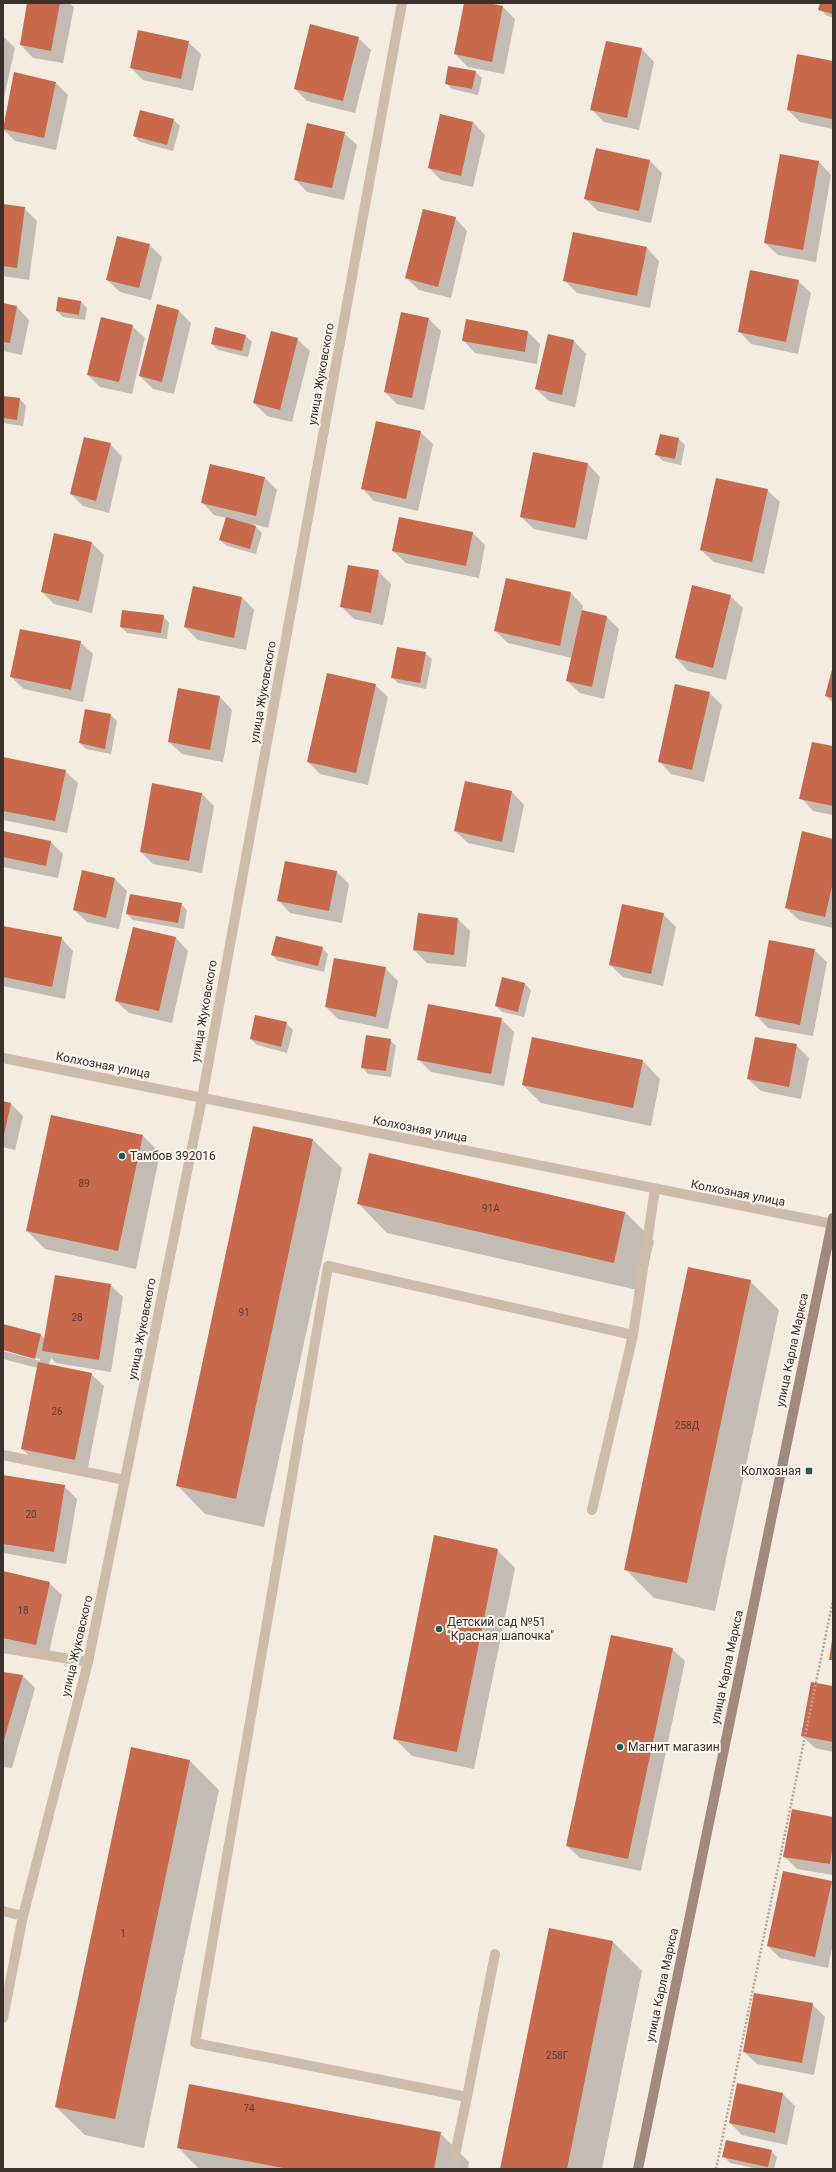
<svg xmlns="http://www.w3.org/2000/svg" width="836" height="2172" viewBox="0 0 836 2172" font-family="Roboto,sans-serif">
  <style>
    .shadow { fill: #0003 }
    .building { fill: #c8694b }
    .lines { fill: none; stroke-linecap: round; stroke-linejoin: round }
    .path { stroke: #b9a596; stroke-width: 2.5; stroke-dasharray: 2 2; stroke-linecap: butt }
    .service { stroke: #cdbbac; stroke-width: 10 }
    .minor { stroke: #cdbbac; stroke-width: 10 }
    .secondary { stroke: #a18a7d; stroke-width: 10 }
    .poi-dot { fill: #1f5a5e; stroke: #fbf5ee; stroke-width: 1.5 }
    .labels { text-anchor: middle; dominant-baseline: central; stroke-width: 4; stroke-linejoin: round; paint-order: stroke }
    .number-label { font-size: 10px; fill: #5e3e33 }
    .street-label { font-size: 12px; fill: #3b302b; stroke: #fbf5ee }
    .poi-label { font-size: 12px; fill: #3b302b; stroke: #fbf5ee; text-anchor: start }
  </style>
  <rect width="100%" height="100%" fill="#f4ebe1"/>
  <path class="shadow" d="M28,3H69L74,7L63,63L33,58L21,45Z
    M465,3H484L503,7L515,19L504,74L468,67L455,54Z
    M821,3H833V18L826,15L819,9Z
    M3,36L15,48L3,102Z
    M358,38L371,50L355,113L307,101L295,89Z
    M188,42L201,54L193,91L143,80L131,68Z
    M642,49L654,62L639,130L604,122L592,110Z
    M798,55L833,62V129L800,122L788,110Z
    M476,72L482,78L478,95L452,89L446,83Z
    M15,74L56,83L68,95L56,150L15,141L3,129Z
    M174,120L180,126L173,151L140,142L134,136Z
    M473,122L485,135L473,187L441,180L429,168Z
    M344,133L357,145L344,200L307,192L295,179Z
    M650,161L662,173L651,223L598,211L585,199Z
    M819,162L831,175L816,262L778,255L765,243Z
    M3,205L24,208L37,221L29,280L3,276Z
    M455,218L467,231L451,298L419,290L406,278Z
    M574,233L647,248L659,261L650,308L577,293L565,281Z
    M149,245L162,257L151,300L120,292L107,280Z
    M798,281L811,293L798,354L751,344L739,331Z
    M59,298L81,302L87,308L85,320L63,317L57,311Z
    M3,304L17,307L29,320L22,355L3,351Z
    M157,306L179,311L191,323L174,394L153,389L140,376Z
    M402,313L429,319L441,331L424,410L397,404L385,392Z
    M132,326L145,338L132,394L100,387L88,375Z
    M528,332L540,344L537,364L475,353L463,340Z
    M246,336L252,342L248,357L218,350L212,344Z
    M548,336L574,341L586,354L575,407L549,401L536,389Z
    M297,339L310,351L292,422L267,416L254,403Z
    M3,397L20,399L26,406L23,426L3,423Z
    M420,432L433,444L418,511L374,501L362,488Z
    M679,439L685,445L681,465L663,461L657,455Z
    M110,444L122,457L109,513L83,506L71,494Z
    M588,464L600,477L587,540L534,529L521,517Z
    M265,478L277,490L268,528L253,524L262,533L256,554L227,546L220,540L227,518L214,515L202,502Z
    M767,490L780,502L764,574L714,562L701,550Z
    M473,533L485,545L479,578L406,563L393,551Z
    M92,543L104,555L92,613L54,604L42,592Z
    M378,571L391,584L383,625L354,619L341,606Z
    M571,593L583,606L582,611L607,617L619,629L604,699L580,693L567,681L572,658L508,643L495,631Z
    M730,596L743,608L726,680L688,671L676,658Z
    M242,597L254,610L246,650L198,640L185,627Z
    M163,616L169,623L167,639L127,633L121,627Z
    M80,642L93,654L83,702L24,689L11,677Z
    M425,653L432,659L426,689L398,683L392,677Z
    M833,668V703L826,696Z
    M375,685L388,697L368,785L320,774L308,762Z
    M709,693L722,705L704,782L671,774L659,761Z
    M220,697L232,710L223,762L182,754L169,742Z
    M111,715L117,721L111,754L86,749L80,743Z
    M833,747V815L813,811L801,798Z
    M3,758L65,771L78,783L67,833L3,820Z
    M465,782L512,792L524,805L514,853L468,843L455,831Z
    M202,794L214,806L202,873L153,864L141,852Z
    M3,832L51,842L63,854L58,878L3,867Z
    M833,840V928L799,920L786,908Z
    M337,872L349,884L342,923L290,913L278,900Z
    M115,879L127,891L119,929L87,922L74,910Z
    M181,904L187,910L184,929L133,920L127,914Z
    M663,914L676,927L663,986L623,977L610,965Z
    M458,919L470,931L466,967L427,963L414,950Z
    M3,927L61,938L73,951L65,999L3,986Z
    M134,928L176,938L188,951L172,1023L129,1013L116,1001Z
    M322,948L328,954L324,972L278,961L272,955Z
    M814,950L827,962L813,1036L768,1028L756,1015Z
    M385,968L398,981L388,1029L338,1019L326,1007Z
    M503,978L525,984L531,990L524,1017L502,1012L496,1006Z
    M501,1019L514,1032L504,1086L431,1072L418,1059Z
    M286,1023L293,1030L287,1053L257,1045L251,1039Z
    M390,1040L396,1046L391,1077L368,1074L362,1067Z
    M796,1045L809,1058L801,1099L761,1091L748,1079Z
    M643,1061L660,1079L651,1126L541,1103L523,1085Z
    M3,1102L11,1104L23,1116L15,1150L3,1147Z
    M254,1127L313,1140L342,1168L264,1527L205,1514L177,1485Z
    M142,1135L160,1153L136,1269L45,1249L27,1231Z
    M359,1204L625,1212L654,1241L642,1291L387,1233Z
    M750,1281L779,1310L715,1611L654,1598L625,1569Z
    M110,1285L123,1297L111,1372L56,1363L51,1358L49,1365L91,1374L104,1386L87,1472L35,1461L22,1449L38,1368L3,1359V1351L40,1361V1359L3,1349V1325L41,1335L45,1339Z
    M3,1476L64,1486L77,1499L66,1564L3,1553Z
    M497,1550L515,1568L474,1769L412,1756L394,1738Z
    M3,1572L49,1583L62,1595L48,1657L3,1647Z
    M672,1649L685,1661L641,1871L580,1858L567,1846Z
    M3,1673L23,1676L35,1688L12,1768L3,1767Z
    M833,1687V1752L815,1748L802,1736Z
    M132,1748L190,1761L219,1790L144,2148L85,2135L56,2107Z
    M833,1818V1875L797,1869L784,1856Z
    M831,1882L833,1884V1943L828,1968L780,1958L768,1946Z
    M550,1929L613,1942L642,1971L602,2169H501Z
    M812,2004L825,2017L814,2075L757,2064L744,2052Z
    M738,2084L783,2094L795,2106L787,2145L742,2135L730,2123Z
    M440,2133L469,2162L468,2169H199L178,2147Z
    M771,2151L777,2157L774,2169H758L730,2163L723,2156Z"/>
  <path class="building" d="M27,3H60L51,51L20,45Z
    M464,3H489L503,6L492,62L454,54Z
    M820,3H833V14L818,10Z
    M310,24L359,37L343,101L294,89Z
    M138,30L189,41L181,79L130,68Z
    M606,41L642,48L627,118L590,110Z
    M797,54L833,61L832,119L787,110Z
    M448,66L476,71L472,89L445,84Z
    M14,72L56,82L44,138L3,129Z
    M140,110L174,119L167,145L133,136Z
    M440,114L473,122L461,176L428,168Z
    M307,123L345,132L332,188L294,180Z
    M596,148L650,160L639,211L584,199Z
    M780,154L819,161L803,250L764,243Z
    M3,204L25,207L17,268L3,266Z
    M423,209L456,217L438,287L405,278Z
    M573,232L647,247L637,296L563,281Z
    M117,236L150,244L139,288L106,280Z
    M750,270L799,280L786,342L738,332Z
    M58,297L81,301L79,315L56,311Z
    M3,303L17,306L10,343L3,342Z
    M157,304L179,310L162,382L139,376Z
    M401,312L429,318L412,398L384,392Z
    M101,317L133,325L119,382L87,375Z
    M466,319L528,331L525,352L462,341Z
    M215,327L246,335L242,351L211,344Z
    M271,331L298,338L280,410L253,403Z
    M548,334L574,340L562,395L535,389Z
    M3,396L20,398L17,420L3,418Z
    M376,421L421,431L406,499L361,489Z
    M660,434L679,438L675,459L655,455Z
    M84,437L111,443L96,501L70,494Z
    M533,452L588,463L575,528L520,517Z
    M210,464L265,477L256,516L201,503Z
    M716,478L768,489L752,562L700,550Z
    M226,517L256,526L250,549L219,540Z
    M399,517L473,532L466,566L392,551Z
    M54,533L92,542L79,601L41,592Z
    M348,565L379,570L371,613L340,607Z
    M506,578L571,592L560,646L494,631Z
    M692,585L731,595L713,668L675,658Z
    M193,586L242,597L234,638L184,627Z
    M122,610L164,615L161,633L120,627Z
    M582,610L607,616L592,687L566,681Z
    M20,629L81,641L71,690L10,677Z
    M397,647L426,652L420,683L391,678Z
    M833,666V698L825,696Z
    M327,673L376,684L356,773L307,762Z
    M675,684L710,692L692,770L658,762Z
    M178,688L220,696L210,750L168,742Z
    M85,709L111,714L105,749L79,743Z
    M812,742L833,746V806L799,799Z
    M3,757L66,770L55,821L3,811Z
    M465,781L512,791L502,842L454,831Z
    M152,783L202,793L189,861L140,852Z
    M3,831L51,841L46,866L3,857Z
    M802,831L833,839V882L825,917L785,908Z
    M285,861L337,871L329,911L277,901Z
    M82,870L115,878L106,918L73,910Z
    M130,894L182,903L178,923L126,914Z
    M622,904L664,913L651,974L609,965Z
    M418,913L458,918L454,955L413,950Z
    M3,926L62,937L52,987L3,977Z
    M133,927L176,937L159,1011L115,1001Z
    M276,936L323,947L318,966L271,955Z
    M769,940L815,949L800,1025L755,1016Z
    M334,958L386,967L376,1017L325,1007Z
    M502,977L525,983L518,1012L495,1006Z
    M428,1004L502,1018L491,1074L417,1060Z
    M255,1015L287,1022L281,1047L250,1039Z
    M366,1035L391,1039L386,1071L361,1068Z
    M532,1037L643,1060L633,1108L522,1085Z
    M755,1037L797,1044L789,1087L747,1079Z
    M3,1101L11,1103L4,1135H3Z
    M51,1115L143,1135L118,1251L26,1231Z
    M253,1126L313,1139L236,1499L176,1486Z
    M369,1153L625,1212L614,1263L357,1204Z
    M688,1267L751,1280L687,1583L624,1570Z
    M55,1275L111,1284L99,1360L42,1351Z
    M3,1324L41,1334L35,1359L3,1350Z
    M38,1362L92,1373L75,1460L21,1449Z
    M3,1475L65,1485L54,1552L3,1544Z
    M434,1535L498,1549L457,1752L393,1739Z
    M3,1571L50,1582L36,1645L3,1638Z
    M611,1635L673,1648L628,1859L566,1846Z
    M832,1640H833V1660H829Z
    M3,1672L23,1675L3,1743Z
    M811,1682L833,1686V1742L801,1736Z
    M131,1747L190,1760L115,2119L55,2107Z
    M792,1809L833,1817V1844L830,1864L783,1857Z
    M783,1871L832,1881L815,1957L767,1946Z
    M549,1928L613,1941L567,2169H500Z
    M754,1993L813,2003L802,2063L743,2052Z
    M737,2083L783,2093L775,2133L729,2123Z
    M189,2084L441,2132L434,2169H289L177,2148Z
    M726,2140L772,2150L768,2167L722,2157Z"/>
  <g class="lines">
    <path class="path" d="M716,2169L833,1600"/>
    <path class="service" d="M3,1455L125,1480
      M592,1510L633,1335
      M3,1648L88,1662
      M3,1911L23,1916
      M467,2097L495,1954
      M452,2169L467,2097L195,2043L328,1266L633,1335L655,1189"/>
    <path class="minor" d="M3,1058L833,1224
      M3,2018L23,1916L88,1662L202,1098L402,3"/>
    <path class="secondary" d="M638,2169L833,1218"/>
  </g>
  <g class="poi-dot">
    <circle cx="122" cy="1156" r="4"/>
    <rect x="805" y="1467" width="8" height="8" rx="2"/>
    <circle cx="439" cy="1629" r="4"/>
    <circle cx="620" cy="1747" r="4"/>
  </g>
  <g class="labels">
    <g class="number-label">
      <text x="84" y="1183">89</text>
      <text x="491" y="1208">91А</text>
      <text x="244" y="1312">91</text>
      <text x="77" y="1317">28</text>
      <text x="57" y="1411">26</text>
      <text x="687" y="1425">258Д</text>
      <text x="31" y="1514">20</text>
      <text x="23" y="1610">18</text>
      <text x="123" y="1933">1</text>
      <text x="557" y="2055">258Г</text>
      <text x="249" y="2108">74</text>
    </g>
    <g class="street-label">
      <text transform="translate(321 374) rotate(-80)">улица Жуковского</text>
      <text transform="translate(263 692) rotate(-80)">улица Жуковского</text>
      <text transform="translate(204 1011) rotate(-80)">улица Жуковского</text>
      <text transform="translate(103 1065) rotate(11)">Колхозная улица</text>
      <text transform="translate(420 1129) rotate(11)">Колхозная улица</text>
      <text transform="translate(738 1193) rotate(11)">Колхозная улица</text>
      <text transform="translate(142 1329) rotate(-79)">улица Жуковского</text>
      <text transform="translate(792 1350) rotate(-78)">улица Карла Маркса</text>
      <text transform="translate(77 1646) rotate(-77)">улица Жуковского</text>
      <text transform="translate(727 1667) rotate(-78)">улица Карла Маркса</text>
      <text transform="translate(662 1985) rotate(-78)">улица Карла Маркса</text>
    </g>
    <g class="poi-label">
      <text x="130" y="1156">Тамбов 392016</text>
      <text x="801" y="1471" text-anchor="end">Колхозная</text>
      <text x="447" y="1622">Детский сад №51<tspan x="447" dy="14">"Красная шапочка"</tspan></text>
      <text x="628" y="1747">Магнит магазин</text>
    </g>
  </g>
  <rect width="836" height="2172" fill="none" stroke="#3b302b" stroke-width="8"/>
</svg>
